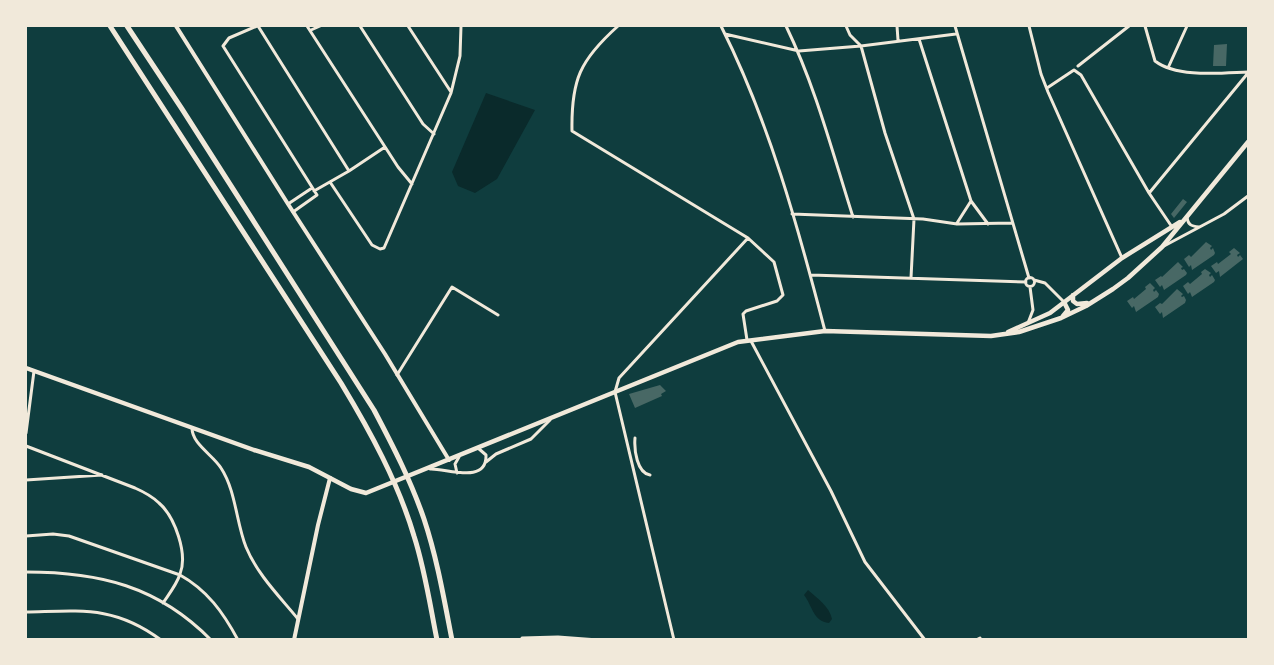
<svg xmlns="http://www.w3.org/2000/svg" width="1274" height="665" viewBox="0 0 1274 665" font-family="Arial,sans-serif">
  <style>
    .water { fill: #0a2a2b }
    .building { fill: #486865 }
    .lines { fill: none; stroke-linecap: round; stroke-linejoin: round }
    .minor { stroke: #f1e9da; stroke-width: 3 }
    .tertiary { stroke: #f1e9da; stroke-width: 4 }
    .secondary { stroke: #f1e9da; stroke-width: 4.5 }
    .motorway { stroke: #f1e9da; stroke-width: 5 }
  </style>
  <rect width="100%" height="100%" fill="#0f3d3e"/>
  <path class="water" d="M486,93L535,110L497,179L475,193L458,186L452,172Z
    M808,590C817,598 830,607 832,619L829,623C813,621 813,607 804,595Z"/>
  <path class="building" d="M1227,44L1226,66H1213L1214,45Z
    M1183,199L1187,202L1174,218L1171,214Z
    M1206,242L1212,246L1210,248L1211,250L1213,248L1215,253L1214,255L1192,270L1191,265L1189,267L1184,259L1189,255L1191,257Z
    M1234,248L1240,253L1237,255L1238,257L1240,255L1243,259L1220,277L1219,271L1216,273L1211,266L1217,262L1218,264L1231,254L1229,252Z
    M1178,262L1183,267L1181,268L1182,270L1184,269L1187,273L1186,275L1164,290L1162,285L1160,287L1155,280L1161,276L1162,277Z
    M1205,269L1211,273L1209,275L1210,277L1212,275L1215,280L1214,282L1192,297L1190,292L1188,294L1183,286L1188,282L1190,284L1202,274L1201,272Z
    M1150,283L1155,288L1153,290L1154,292L1156,290L1159,294L1158,297L1136,312L1134,306L1132,308L1127,301L1133,297L1134,299L1146,289L1145,287Z
    M1177,289L1183,294L1181,296L1182,297L1184,296L1186,300L1185,303L1163,318L1162,312L1160,314L1155,307L1160,303L1162,304Z
    M660,385L666,391L661,394L662,396L635,408L629,394Z"/>
  <g class="lines">
    <path class="minor" d="M257,26L229,38L223,46L317,195L293,212
      M258,26L349,171
      M307,26L398,167L412,184
      M360,26L423,124L434,134
      M408,26L451,92
      M618,26C580,60 571,80 572,131L748,238L619,378L615,392L674,640
      M721,26C769,121 798,227 825,331
      M786,26C816,88 832,151 853,217
      M846,26L850,35L861,46L885,133L914,219L911,278
      M897,26L898,40
      M955,26L1029,278
      M1029,26L1041,74L1048,92L1122,258
      M1145,26L1155,61C1177,78 1221,73 1248,72
      M311,30L320,26
      M725,34L799,51L861,46L956,34
      M919,39L971,201
      M1078,66L1129,26
      M1168,68L1187,26
      M1047,88L1074,70L1081,75L1149,193L1172,227
      M330,182L372,245L380,249L384,248L451,93L460,56L461,26
      M314,191L349,171L385,147
      M1150,192L1248,73
      M288,204L312,188
      M792,214L923,219L957,224L1012,223
      M1187,217C1188,225 1191,226 1199,227
      M957,223L971,201L988,224
      M1164,246L1224,214L1248,196
      M811,275L1026,282
      M1025.5 282a4.5 4.5 0 1 1 9 0a4.5 4.5 0 1 1-9 0Z
      M1034,280L1045,283L1064,302
      M1028,323L1033,310L1030,287
      M747,340L743,314L746,311L777,301L783,295L774,262L748,238
      M751,341L831,491L865,562L925,640
      M397,375L452,287L498,315
      M192,428C192,444 213,455 221,468C236,491 236,522 246,547C257,574 280,597 298,619
      M26,433L34,371
      M635,438C634,450 637,473 650,475
      M26,446L135,488C144,492 152,496 159,503C175,517 188,554 180,574C177,584 169,594 163,603
      M486,462L496,454L531,439L550,420
      M430,469C446,468 487,485 486,455L478,448
      M457,473L455,464L459,457
      M26,480L102,475
      M26,536L53,534L69,536L180,575C207,590 223,612 238,640
      M26,572C99,572 158,586 211,640
      M26,612C80,611 114,605 161,640
      M522,638L558,637L598,640
      M976,640L980,638"/>
    <path class="tertiary" d="M176,26L288,204L385,354L449,460
      M294,640L318,525L330,478"/>
    <path class="secondary" d="M1073,295V301L1077,304L1087,303
      M1063,316L1068,310L1064,302
      M1008,332L1050,313L1122,258L1180,222
      M26,368L254,450L309,467L351,489L366,493L738,342L825,331L991,336L1019,332L1061,318L1086,306L1113,289L1128,278L1162,247L1248,142"/>
    <path class="motorway" d="M110,26L341,383C370,431 398,482 414,536C425,570 430,605 437,640
      M127,26L182,109L374,410C393,446 411,481 424,519C437,558 444,599 452,640"/>
  </g>
  <rect width="1274" height="665" fill="none" stroke="#f1e9da" stroke-width="54"/>
</svg>
